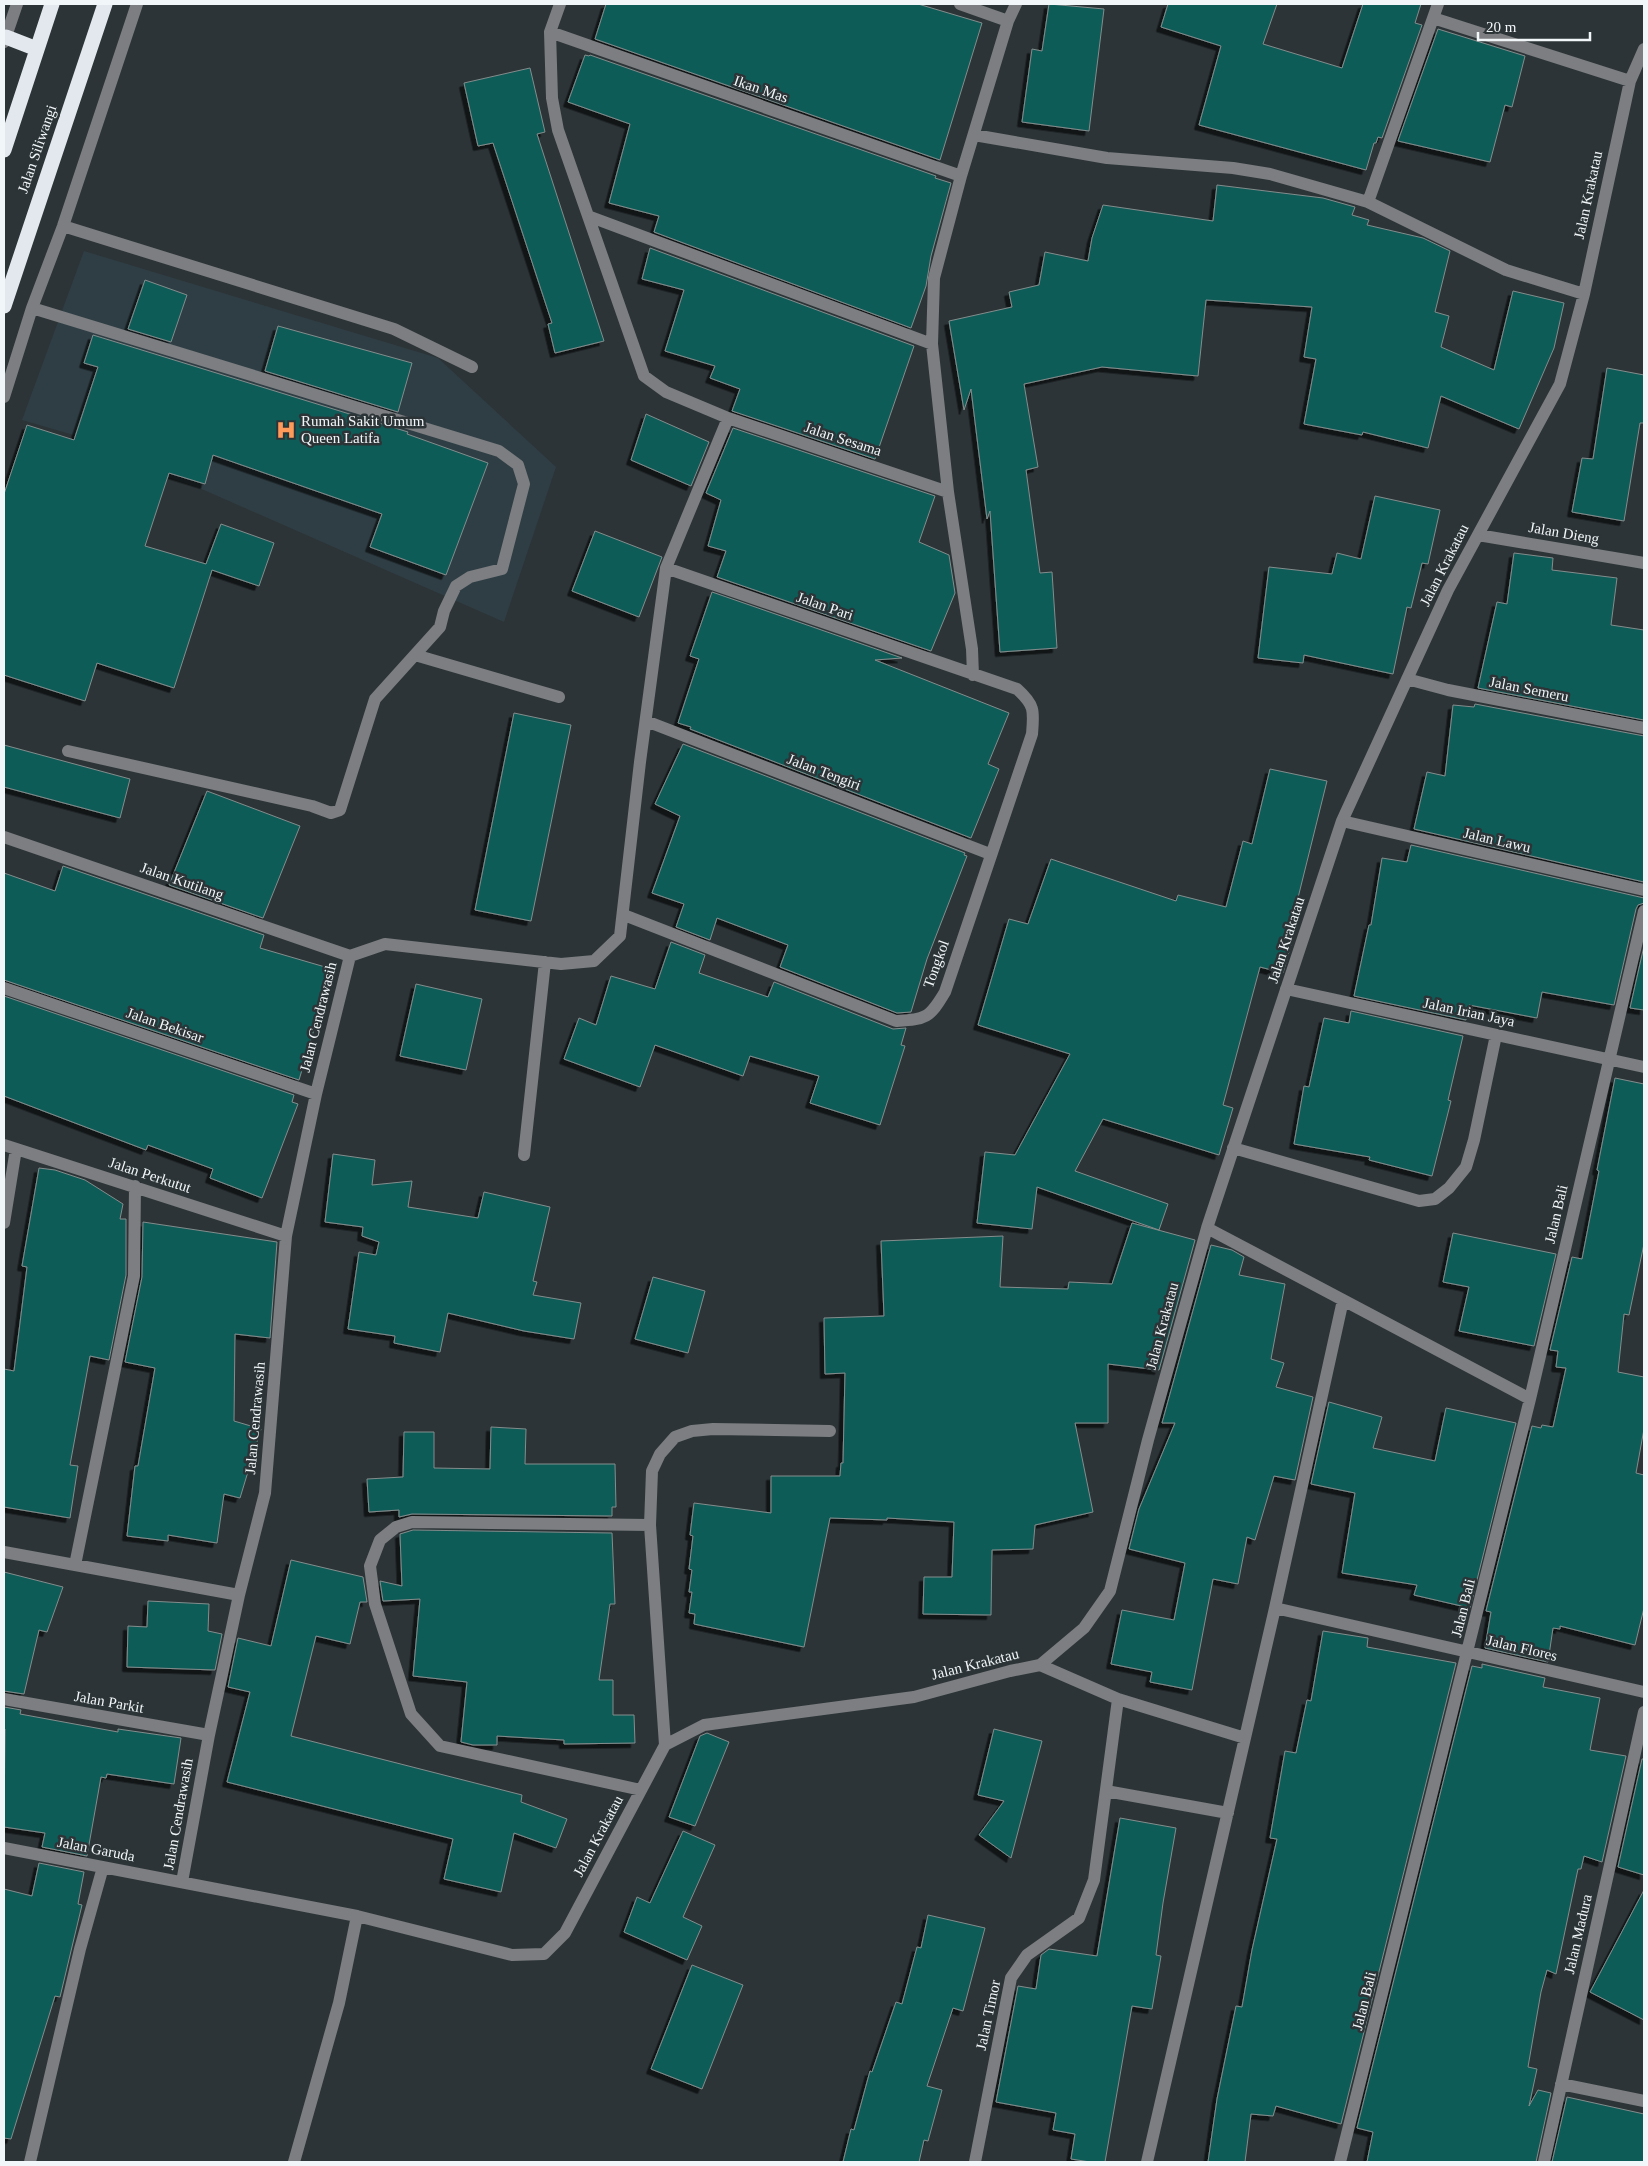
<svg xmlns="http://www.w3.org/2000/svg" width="1648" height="2166" viewBox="0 0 1648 2166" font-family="Georgia,serif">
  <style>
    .built { fill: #2f3e44 }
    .building { fill: #0f5b59; stroke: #838d8c; filter: url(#shadow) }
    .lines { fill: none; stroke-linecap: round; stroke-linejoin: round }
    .minor { stroke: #7c7e81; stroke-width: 12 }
    .highway { stroke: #e3e8ef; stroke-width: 15 }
    .labels { text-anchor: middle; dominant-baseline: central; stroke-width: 5; stroke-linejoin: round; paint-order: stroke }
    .street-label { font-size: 15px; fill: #f1f6f8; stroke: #2c3437 }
    .poi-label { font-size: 15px; fill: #f1f6f8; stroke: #2c3437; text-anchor: start }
  </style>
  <defs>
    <filter id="shadow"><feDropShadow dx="-4.5" dy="4.5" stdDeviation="0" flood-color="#0009"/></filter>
  </defs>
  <rect width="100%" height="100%" fill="#2c3437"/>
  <path class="built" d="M84,251L438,358L556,467L504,622L197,487L99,453L91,440L22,420Z"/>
  <path class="building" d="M606,4H918L982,23L940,160L595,39Z
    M1049,4L1104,9L1089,131L1022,122L1032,49L1042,51Z
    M1168,4H1277L1263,44L1342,68L1363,4H1421L1415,23L1422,25L1382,138L1378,137L1376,143H1374L1366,170L1199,125L1221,46L1161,27Z
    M1438,29L1525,56L1512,107L1505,105L1490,162L1398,141Z
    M585,55L589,56L590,55L936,176L935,178L951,183L931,256L926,286L911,328L654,232L659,216L609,203L630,124L568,102Z
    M530,68L545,132L537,134L604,341L555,353L548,324L552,323L493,143L478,146L464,83Z
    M1217,185L1323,198L1355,207L1352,215L1369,220L1367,225L1423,238L1450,251L1435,312L1449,316L1441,347L1494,370L1513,291L1564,303L1554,348L1519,429L1441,396L1428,448L1363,432L1362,435L1304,424L1316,359L1304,357L1312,307L1206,300L1198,376L1102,367L1024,384L1038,467L1026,470L1040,573L1052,572L1057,648L1000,652L990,511L987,519L971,389L964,410L949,321L1012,307L1009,292L1039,285L1045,252L1088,261L1092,238L1103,205L1213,221Z
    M650,248L914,346L875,459L732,411L740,389L710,378L715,366L665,351L684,290L642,279Z
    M145,280L187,295L171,342L128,329Z
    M278,326L412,363L398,412L265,371Z
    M93,335L408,432L407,434L488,463L446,575L370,547L382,514L213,455L205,484L169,473L145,546L206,564L221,524L274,543L259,586L212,570L174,688L97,663L85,701L4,675V494L27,425L74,440L98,367L84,363Z
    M1607,368L1644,375V423H1640L1624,521L1572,512L1582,458L1593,459Z
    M646,414L709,442L691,486L631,460Z
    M733,428L935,496L919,542L949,555L955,593L931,651L717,577L726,551L708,546L721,500L706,493Z
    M1375,496L1440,510L1428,564L1422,563L1411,608L1407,607L1393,674L1304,655L1303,663L1258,658L1269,567L1332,574L1337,553L1361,559Z
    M595,531L662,557L639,617L572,591Z
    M1514,553L1553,558L1552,570L1617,578L1611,625L1644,630V720L1478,688L1497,602L1507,604Z
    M712,592L902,658L875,660L1009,713L988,764L999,769L971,838L690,729L691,727L678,723L699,659L690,656Z
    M1475,704L1644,736V882L1414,829L1427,772L1445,776L1453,705L1474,707Z
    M514,713L571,725L531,921L475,910Z
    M683,744L965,853L964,855L967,856L927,959L911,1012L897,1013L780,967L788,945L717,918L710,940L676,927L684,904L652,893L680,816L655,804Z
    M4,745L130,779L120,818L4,787Z
    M1270,769L1327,781L1291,926L1296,927L1283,973L1260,967L1223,1105L1233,1108L1219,1155L1103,1119L1075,1171L1168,1204L1159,1230L1037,1187L1032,1229L977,1223L985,1152L1015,1155L1070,1054L978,1025L1009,919L1028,924L1051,859L1176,901L1178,895L1226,907L1243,841L1252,844Z
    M207,791L300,826L263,918L169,885Z
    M1411,845L1644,898V903L1638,905L1636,909L1614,1005L1542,992L1537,1018L1469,1005L1466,1020L1354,996L1369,925H1371L1382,858L1407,862Z
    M63,866L258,933L264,935L260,948L332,969L299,1080L4,980V873L55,891Z
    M671,942L705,955L699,973L768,997L774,982L893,1029L906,1028L901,1045L905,1046L880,1125L810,1103L819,1076L750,1056L743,1076L655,1045L640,1087L564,1059L579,1018L596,1025L611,976L655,989Z
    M1644,946V1010L1630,1008Z
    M416,984L482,999L466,1070L400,1056Z
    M4,996L294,1095L292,1102L298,1104L262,1198L210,1178L213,1169L148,1145L146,1150L4,1096Z
    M1351,1011L1463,1036L1448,1100L1451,1101L1432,1176L1369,1160L1370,1157L1294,1144L1304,1086L1309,1087L1324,1018L1349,1023Z
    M1615,1078L1644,1084V1244L1629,1315L1624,1314L1618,1372L1644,1377V1429L1636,1473L1644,1475V1608L1635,1645L1560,1626V1629L1553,1628L1548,1662L1485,1648L1491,1612L1486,1611L1532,1426L1541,1428L1542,1425L1553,1427L1566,1368L1556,1367L1558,1351L1550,1350L1572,1257L1582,1259L1599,1171L1597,1170Z
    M333,1154L375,1160L372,1185L412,1181L408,1207L478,1218L484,1192L550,1207L533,1281L537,1282L533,1295L581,1303L574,1339L524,1331L448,1313L440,1352L394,1343L395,1336L348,1329L359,1252L376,1255L379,1242L362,1236L363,1227L325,1222Z
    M39,1168L55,1170L85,1180L123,1204L120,1219H126V1275L109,1360L90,1356L70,1465L78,1466L70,1518L4,1507V1369L14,1371L27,1267L22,1266Z
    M143,1222L277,1242L270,1338L235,1334L234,1421L261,1429L240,1498L224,1494L217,1543L168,1535V1541L127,1536L135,1466H138L155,1368L125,1362L142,1277Z
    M1132,1223L1195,1240L1159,1370L1108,1364V1423H1075L1093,1512L1035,1525L1033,1549L992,1550L991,1615L923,1614L924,1577H952L954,1522L887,1518V1520L830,1518L804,1647L694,1624L695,1614L689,1613L692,1592H689L692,1570L689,1569L693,1536L690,1535L694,1503L771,1513V1476H840L841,1463H843L845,1373L825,1374L824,1318L884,1316L881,1241L1003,1236L1000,1287L1068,1289L1069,1282L1112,1284Z
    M1453,1233L1556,1254L1534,1346L1459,1331L1469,1287L1443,1282Z
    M1211,1245L1232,1250L1244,1257L1239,1275L1285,1284L1271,1359L1284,1363L1276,1387L1313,1397L1295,1480L1274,1476L1255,1540L1247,1537L1238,1584L1213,1579L1192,1690L1150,1682L1152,1672L1111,1664L1122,1610L1174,1620L1185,1563L1129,1549L1139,1509L1175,1423H1162Z
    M653,1277L705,1291L688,1353L635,1339Z
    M1329,1402L1382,1417L1373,1448L1435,1461L1446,1408L1516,1423L1470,1608L1414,1595L1417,1585L1342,1573L1355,1493L1311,1484Z
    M491,1427L526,1429L525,1464H615L616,1507H612V1516L412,1514L399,1517V1510L369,1512L367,1479L403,1477L404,1432H434V1468L490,1469Z
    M413,1530L612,1533L615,1604H610L599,1680H613V1715H634L635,1743L564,1744V1740L497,1736V1745H473L461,1742L467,1682L413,1676L420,1599L383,1601L380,1581L402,1586L400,1534Z
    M291,1560L363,1577L367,1602H360L350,1644L316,1636L291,1736L522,1795L521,1802L567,1819L556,1848L514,1833L501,1892L444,1879L453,1839L227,1782L250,1692L228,1687L238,1638L271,1646Z
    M4,1572L63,1587L47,1632L39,1630L24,1694L4,1691Z
    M148,1601L209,1604L208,1631L222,1634L215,1670L127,1667L128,1626L147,1627Z
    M1323,1631L1368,1638L1367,1647L1456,1663L1341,2124L1276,2106L1273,2116L1251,2114L1245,2162H1208L1217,2099L1236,2006L1242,2007L1252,1950L1277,1839L1270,1838L1285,1751L1296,1753L1307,1700L1311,1701Z
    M1482,1664L1545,1678L1543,1687L1600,1698L1590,1750L1626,1756L1602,1862L1584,1856L1581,1869H1578L1556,1974L1547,1970L1541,1992L1528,2067L1537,2069L1529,2106L1538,2090L1551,2093L1536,2162H1367L1373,2132L1357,2128L1472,1666L1482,1668Z
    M4,1707L21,1710L20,1714L118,1732V1729L181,1738L174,1784L107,1774L106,1778L101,1777L87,1856L42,1847L45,1833L4,1827L5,1729H4Z
    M994,1729L1042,1741L1011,1858L979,1835L1004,1801L978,1795Z
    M707,1733L729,1742L695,1826L669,1817L700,1736Z
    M1642,1759H1644V1875L1618,1867Z
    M1120,1818L1176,1828L1163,1903L1156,1955L1161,1956L1152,2009L1132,2006L1105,2162H1090L1071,2159L1075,2134L1053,2130L1056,2113L996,2102L1018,1986L1036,1989L1041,1955L1049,1949L1097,1956Z
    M683,1831L715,1845L683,1917L702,1926L687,1960L624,1932L637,1897L650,1903Z
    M39,1863L84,1872L78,1904L82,1905L60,1997L55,1996L11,2139L4,2138V1889L32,1896Z
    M1644,1890V2020L1590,1992Z
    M928,1915L985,1928L963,2011L953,2008L927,2086L942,2090L928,2141L924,2140L919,2162H843L851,2129L854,2130L870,2071L872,2072L896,2002L902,2004L917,1947L921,1948Z
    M692,1965L743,1985L702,2089L651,2069Z
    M1567,2097L1644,2114V2162H1552Z"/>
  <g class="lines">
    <path class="minor" d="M960,4L1008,21
      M1433,18L1630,81
      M550,32L961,176
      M4,42L17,4
      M974,135L1107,158L1233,168L1270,174L1368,202L1506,270L1584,294
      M1368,202L1438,4
      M588,216L932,344
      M63,226L394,329L472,367
      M32,308L499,451L518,465L524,484L502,569L470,577L456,586L444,611L440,627L375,699L340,810L331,813L312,806L68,751
      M4,397L32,308L63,226L137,4
      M728,418L948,492
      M1478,535L1644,563
      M415,655L559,697
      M973,675L972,649L948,492L932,344L934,278L961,176L1008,21L1016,4
      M1407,679L1448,690L1644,728
      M646,721L990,854
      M1342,821L1644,890
      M4,837L350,956
      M624,915L896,1021C926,1019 929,1019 945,992L1032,734C1034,711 1035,705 1017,689L666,568
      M350,956L385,944L561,964L594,961L620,936L640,762L666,568L728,418L666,392L644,376L558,130L552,98L550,32L560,4
      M4,988L316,1094
      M1286,989L1644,1067
      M4,1145L286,1236
      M1233,1148L1419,1201L1435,1199L1449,1188L1466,1167L1474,1140L1496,1035
      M524,1155L545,962
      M4,1223L16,1149
      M1207,1228L1530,1399
      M4,1552L239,1595
      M75,1565L134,1276L135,1186
      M1275,1608L1644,1692
      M1040,1665L1118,1699L1245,1738
      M4,1699L209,1735
      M665,1745L650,1525L652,1471L660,1454L675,1437L692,1431L713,1429L830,1431
      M641,1790L440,1746L411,1714L375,1604L370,1566L380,1540L396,1527L412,1522L650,1525
      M1106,1791L1228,1813
      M4,1848L357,1916L512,1955L544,1954L565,1933L665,1745L704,1725L914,1697L1010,1671L1040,1665L1084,1628L1110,1591L1148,1440L1207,1228L1342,821L1448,590L1560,384L1584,294L1630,81L1644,49
      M182,1882L209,1735L239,1595L265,1493L286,1236L316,1094L350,956
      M1561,2084L1644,2101
      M30,2162L80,1949L103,1867
      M294,2162L339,2003L357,1916
      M975,2162L1011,1978L1027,1955L1079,1918L1094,1880L1118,1699
      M1147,2162L1275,1608L1343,1300
      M1340,2162L1530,1399L1644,911
      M1544,2162L1644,1712"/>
    <path class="highway" d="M6,37L37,49
      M4,150L52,4
      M4,306L105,4"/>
  </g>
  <defs>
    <symbol id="hospital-bare" viewBox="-9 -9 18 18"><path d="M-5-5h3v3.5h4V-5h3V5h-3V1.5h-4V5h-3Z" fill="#ff9b5a" stroke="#2c3437" stroke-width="2.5" paint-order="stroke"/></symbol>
  </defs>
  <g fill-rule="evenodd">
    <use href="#hospital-bare" x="272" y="416" width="28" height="28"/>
  </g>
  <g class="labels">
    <g class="street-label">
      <text transform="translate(761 89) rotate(19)">Ikan Mas</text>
      <text transform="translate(37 149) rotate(-71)">Jalan Siliwangi</text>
      <text transform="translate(1588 195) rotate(-78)">Jalan Krakatau</text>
      <text transform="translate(843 439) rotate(18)">Jalan Sesama</text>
      <text transform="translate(1564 533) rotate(10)">Jalan Dieng</text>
      <text transform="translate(1444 565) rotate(-63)">Jalan Krakatau</text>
      <text transform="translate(825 606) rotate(19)">Jalan Pari</text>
      <text transform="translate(1529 689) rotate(11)">Jalan Semeru</text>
      <text transform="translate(824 772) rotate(21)">Jalan Tengiri</text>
      <text transform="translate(1497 840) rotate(13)">Jalan Lawu</text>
      <text transform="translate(182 881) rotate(19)">Jalan Kutilang</text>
      <text transform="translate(1286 940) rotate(-72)">Jalan Krakatau</text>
      <text transform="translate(936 964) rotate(-70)">Tongkol</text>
      <text transform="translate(1469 1012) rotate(12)">Jalan Irian Jaya</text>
      <text transform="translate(318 1017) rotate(-76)">Jalan Cendrawasih</text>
      <text transform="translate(165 1025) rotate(19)">Jalan Bekisar</text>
      <text transform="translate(150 1175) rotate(18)">Jalan Perkutut</text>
      <text transform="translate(1556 1214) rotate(-77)">Jalan Bali</text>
      <text transform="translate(1162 1326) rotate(-75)">Jalan Krakatau</text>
      <text transform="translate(255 1418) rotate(-85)">Jalan Cendrawasih</text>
      <text transform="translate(1463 1608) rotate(-76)">Jalan Bali</text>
      <text transform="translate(1522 1648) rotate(13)">Jalan Flores</text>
      <text transform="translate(975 1664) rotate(-14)">Jalan Krakatau</text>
      <text transform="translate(109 1702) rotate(10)">Jalan Parkit</text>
      <text transform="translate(178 1814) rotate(-80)">Jalan Cendrawasih</text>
      <text transform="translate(598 1836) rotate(-62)">Jalan Krakatau</text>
      <text transform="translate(96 1849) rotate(11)">Jalan Garuda</text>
      <text transform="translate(1578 1934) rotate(-77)">Jalan Madura</text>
      <text transform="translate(1364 2001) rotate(-76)">Jalan Bali</text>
      <text transform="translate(988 2015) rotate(-78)">Jalan Timor</text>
    </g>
    <g class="poi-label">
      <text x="301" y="421">Rumah Sakit Umum<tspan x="301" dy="17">Queen Latifa</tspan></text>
    </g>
  </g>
  <rect width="1648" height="2166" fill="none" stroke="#f1f6f8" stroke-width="10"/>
  <path d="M1478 32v8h112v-8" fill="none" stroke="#f1f6f8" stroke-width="2.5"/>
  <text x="1486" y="32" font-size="15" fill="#f1f6f8" stroke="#2c3437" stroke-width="4" paint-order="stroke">20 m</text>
</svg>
